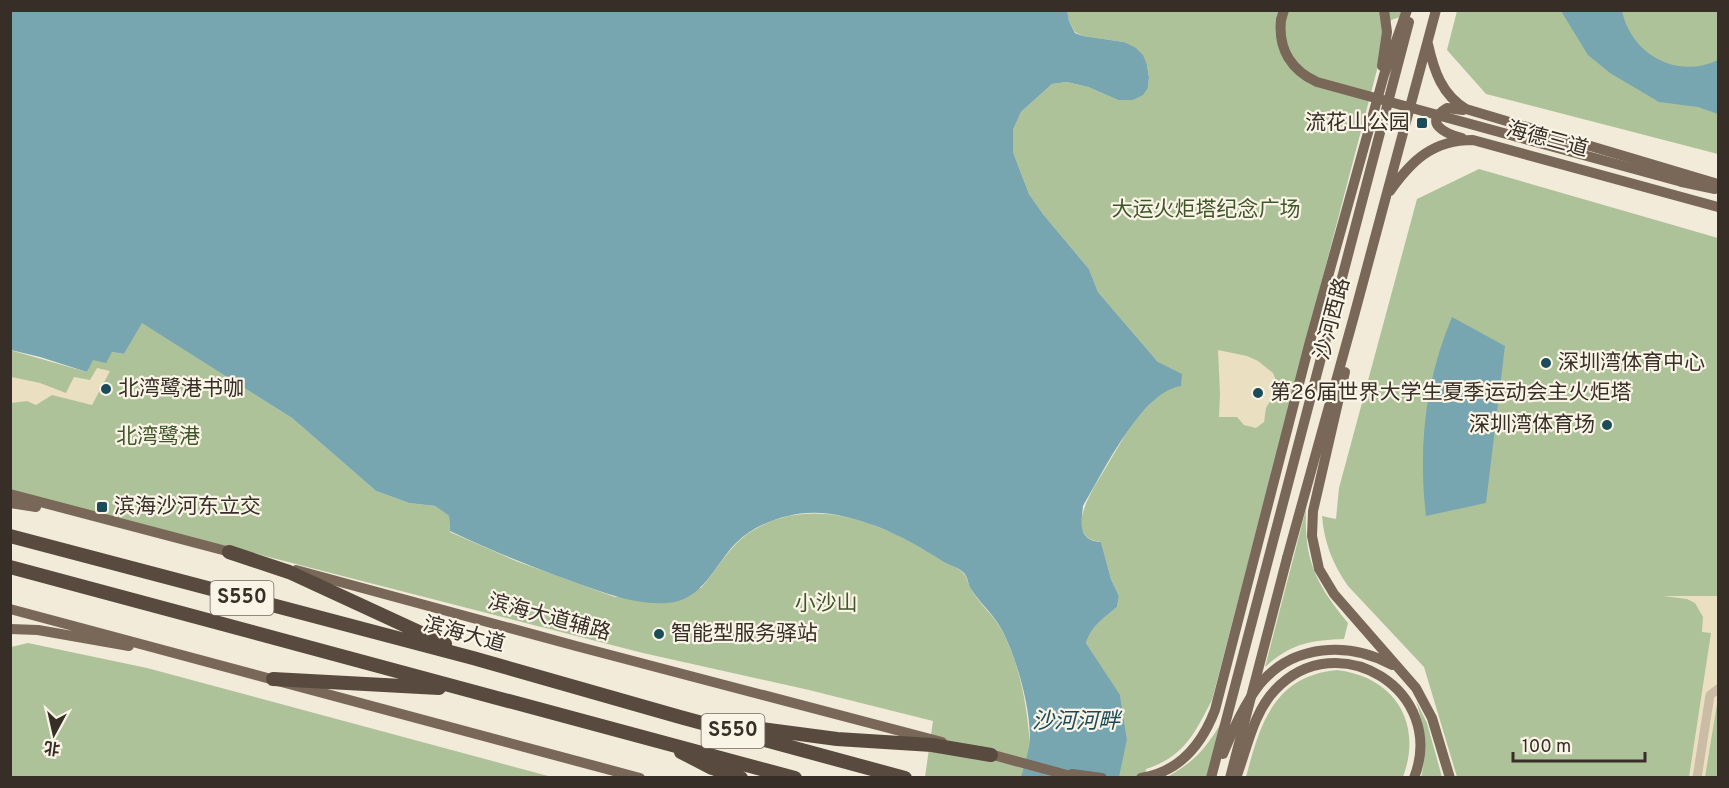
<svg xmlns="http://www.w3.org/2000/svg" width="1729" height="788" viewBox="0 0 1729 788" font-family="Overpass,'Noto Sans SC',sans-serif">
  <style>
    .green { fill: #aec29a }
    .plaza { fill: #ebdfc1 }
    .water { fill: #78a6b0 }
    .lines { fill: none; stroke-linecap: round; stroke-linejoin: round }
    .minor { stroke: #cbbca6; stroke-width: 9 }
    .major { stroke: #796858; stroke-width: 10 }
    .highway { stroke: #584a3e; stroke-width: 14 }
    .major-bridge { stroke: #796858; stroke-width: 10 }
    .poi-dot { fill: #1b4c59; stroke: #faf4e7; stroke-width: 2 }
    .labels { text-anchor: middle; dominant-baseline: central; stroke-width: 4.5; stroke-linejoin: round; paint-order: stroke }
    .shield { fill: #faf4e7; stroke: #726961; stroke-width: 1.5 }
    .shield-label { font-size: 20px; font-weight: bold; fill: #372e27 }
    .poi-label { font-size: 21px; fill: #372e27; stroke: #faf4e7; text-anchor: start }
    .street-label { font-size: 21px; fill: #372e27; stroke: #faf4e7 }
    .park-label { font-size: 21px; fill: #3f562a; stroke: #faf4e7 }
    .water-label { font-size: 22px; font-style: italic; fill: #1b4c59; stroke: #faf4e7 }
  </style>
  <rect width="100%" height="100%" fill="#f2ebda"/>
  <path class="green" d="M1067,11H1404L1403,16L1391,20L1378,66L1212,700C1194,734 1185,756 1146,769L1145,777H925L933,721L809,690L643,653L11,491L10,350L87,372L92,360L112,352L124,354L142,322L292,418L376,491L409,503L435,506L449,516L450,532L516,561L615,597L701,588C718,569 730,544 752,531C810,495 877,521 930,553C939,558 960,568 965,575C967,578 968,584 970,587C977,602 992,613 1000,627C1020,663 1027,705 1030,745L1127,739L1120,696L1086,643C1091,626 1104,618 1117,607L1119,596L1111,579L1101,542C1058,537 1097,483 1108,464C1116,451 1123,437 1132,425C1142,411 1157,396 1172,387L1158,362L1098,292L1089,269L1043,214L1029,194L1013,152V130L1021,112L1052,84L1067,82L1088,87L1118,100H1133L1148,88L1149,77L1147,65L1124,42L1083,36L1075,32L1069,21Z
    M1457,11H1718V154L1486,94L1447,50Z
    M1479,169L1718,238V777H1457L1424,667L1348,586C1333,565 1324,542 1322,516L1336,519L1339,488L1417,199Z
    M1306,509C1304,561 1316,584 1348,623L1344,639C1311,640 1290,644 1265,667Z
    M28,643L147,668L552,777H11V647Z
    M1337,670C1395,677 1423,723 1403,777H1246C1260,724 1274,676 1337,670Z
    M1416,701L1427,723L1442,777H1421C1428,748 1425,730 1416,701Z
    M1221,723L1207,777L1165,778C1193,763 1205,750 1221,723Z"/>
  <path class="plaza" d="M1218,350L1247,356L1258,361L1273,373L1277,383L1276,391L1266,408L1264,422L1256,428L1244,425L1237,417H1219L1220,394Z
    M97,368L110,371L92,405L52,395L36,405L27,401L11,403V377L40,383L66,393L74,377L90,380Z
    M1663,596H1718V698L1705,777H1689L1711,633L1702,632L1703,617L1695,603L1687,599Z"/>
  <path class="water" d="M1067,10L1069,21L1075,33L1083,36L1124,42L1136,48L1143,55L1147,65L1149,77L1148,88L1143,95L1133,100H1118L1088,87L1067,82L1052,84L1021,112L1013,130V152L1029,194L1043,214L1089,269L1098,292L1158,362L1182,374L1181,386C1141,392 1103,473 1083,506C1081,524 1078,540 1101,542L1111,579L1119,596L1117,607C1104,618 1091,626 1086,643L1120,695L1127,739L1119,777H1021C1024,767 1027,757 1029,747C1034,716 1015,651 999,625C991,612 979,602 971,589C968,585 968,577 964,573C959,568 950,565 944,562C922,548 901,536 876,526C848,516 817,508 788,516C770,520 750,529 736,543C715,564 703,601 667,603C634,605 602,592 571,581C530,566 490,550 450,531L449,516L435,506L409,503L376,491L292,418L142,323L124,354L112,352L106,363L93,360L87,372L40,357L11,350L10,11Z
    M1561,11H1622C1631,54 1677,80 1718,60V114L1698,107L1659,102L1610,73L1588,55Z
    M1452,317L1505,346L1486,503L1426,516C1418,448 1425,381 1452,317Z"/>
  <g class="lines">
    <path class="minor" d="M1697,778L1710,695L1718,689"/>
    <path class="major" d="M1281,20L1284,10
      M1428,44C1434,71 1442,95 1466,109L1718,184
      M1382,66L1387,32L1384,10
      M1462,138C1446,134 1422,123 1447,108L1463,110
      M1682,182L1715,189
      M1390,191C1412,160 1433,140 1473,140L1718,207
      M1345,372L1313,511L1312,536L1319,569L1334,594L1416,688L1432,718L1450,778
      M10,494L234,553
      M10,503L36,507
      M1287,558L1354,316L1436,10
      M296,570L576,646L942,742
      M10,609L640,778
      M10,629L38,630L129,646
      M986,753L1078,778
      M1223,754C1233,730 1244,704 1260,684C1293,644 1349,641 1392,665
      M1072,774L1102,778
      M1141,778C1179,772 1202,744 1215,710L1309,345L1384,75L1407,10
      M1211,778L1409,22
      M1236,778C1247,749 1253,713 1275,690C1338,623 1448,691 1414,778"/>
    <path class="highway" d="M10,536L473,658L680,717L905,778
      M229,552L289,572L445,644
      M10,567L795,778
      M273,679L439,688
      M740,726L837,739L932,745L991,755
      M681,752L712,768L741,778"/>
    <path class="major-bridge" d="M1281,20C1278,49 1291,70 1317,82L1682,182
      M1230,778L1287,558"/>
  </g>
  <g class="poi-dot">
    <rect x="1416" y="117" width="12" height="12" rx="3"/>
    <circle cx="1546" cy="363" r="6"/>
    <circle cx="106" cy="389" r="6"/>
    <circle cx="1258" cy="393" r="6"/>
    <circle cx="1607" cy="425" r="6"/>
    <rect x="96" y="501" width="12" height="12" rx="3"/>
    <circle cx="659" cy="634" r="6"/>
  </g>
  <g class="labels">
    <g class="shield">
      <rect x="210.5" y="581" width="63" height="34" rx="4.5"/>
      <rect x="701.5" y="714" width="63" height="34" rx="4.5"/>
    </g>
    <g class="shield-label">
      <text x="242" y="598">S550</text>
      <text x="733" y="731">S550</text>
    </g>
    <g class="poi-label">
      <text x="1410" y="123" text-anchor="end">流花山公园</text>
      <text x="1558" y="363">深圳湾体育中心</text>
      <text x="118" y="389">北湾鹭港书咖</text>
      <text x="1270" y="393">第26届世界大学生夏季运动会主火炬塔</text>
      <text x="1595" y="425" text-anchor="end">深圳湾体育场</text>
      <text x="114" y="507">滨海沙河东立交</text>
      <text x="671" y="634">智能型服务驿站</text>
    </g>
    <g class="street-label">
      <text transform="translate(1547 140) rotate(15)">海德三道</text>
      <text transform="translate(1333 319) rotate(-75)">沙河西路</text>
      <text transform="translate(549 618) rotate(15)">滨海大道辅路</text>
      <text transform="translate(464 635) rotate(15)">滨海大道</text>
    </g>
    <g class="park-label">
      <text x="1206" y="210">大运火炬塔纪念广场</text>
      <text x="158" y="437">北湾鹭港</text>
      <text x="826" y="604">小沙山</text>
    </g>
    <g class="water-label">
      <text x="1076" y="722">沙河河畔</text>
    </g>
  </g>
  <rect width="1729" height="788" fill="none" stroke="#372e27" stroke-width="24"/>
  <g transform="translate(54 734) rotate(188)" stroke="#faf4e7" stroke-width="4.5" paint-order="stroke">
  <path d="M0-4.5L10 22L0 15L-10 22Z" fill="#372e27"/>
  <text y="-9" font-size="16" font-weight="bold" text-anchor="middle" fill="#372e27">北</text>
  </g>
  <path d="M1513 752v9h132v-9" fill="none" stroke="#372e27" stroke-width="3"/>
  <text x="1522" y="752" font-size="18" fill="#372e27" stroke="#faf4e7" stroke-width="4.5" paint-order="stroke">100 m</text>
</svg>
